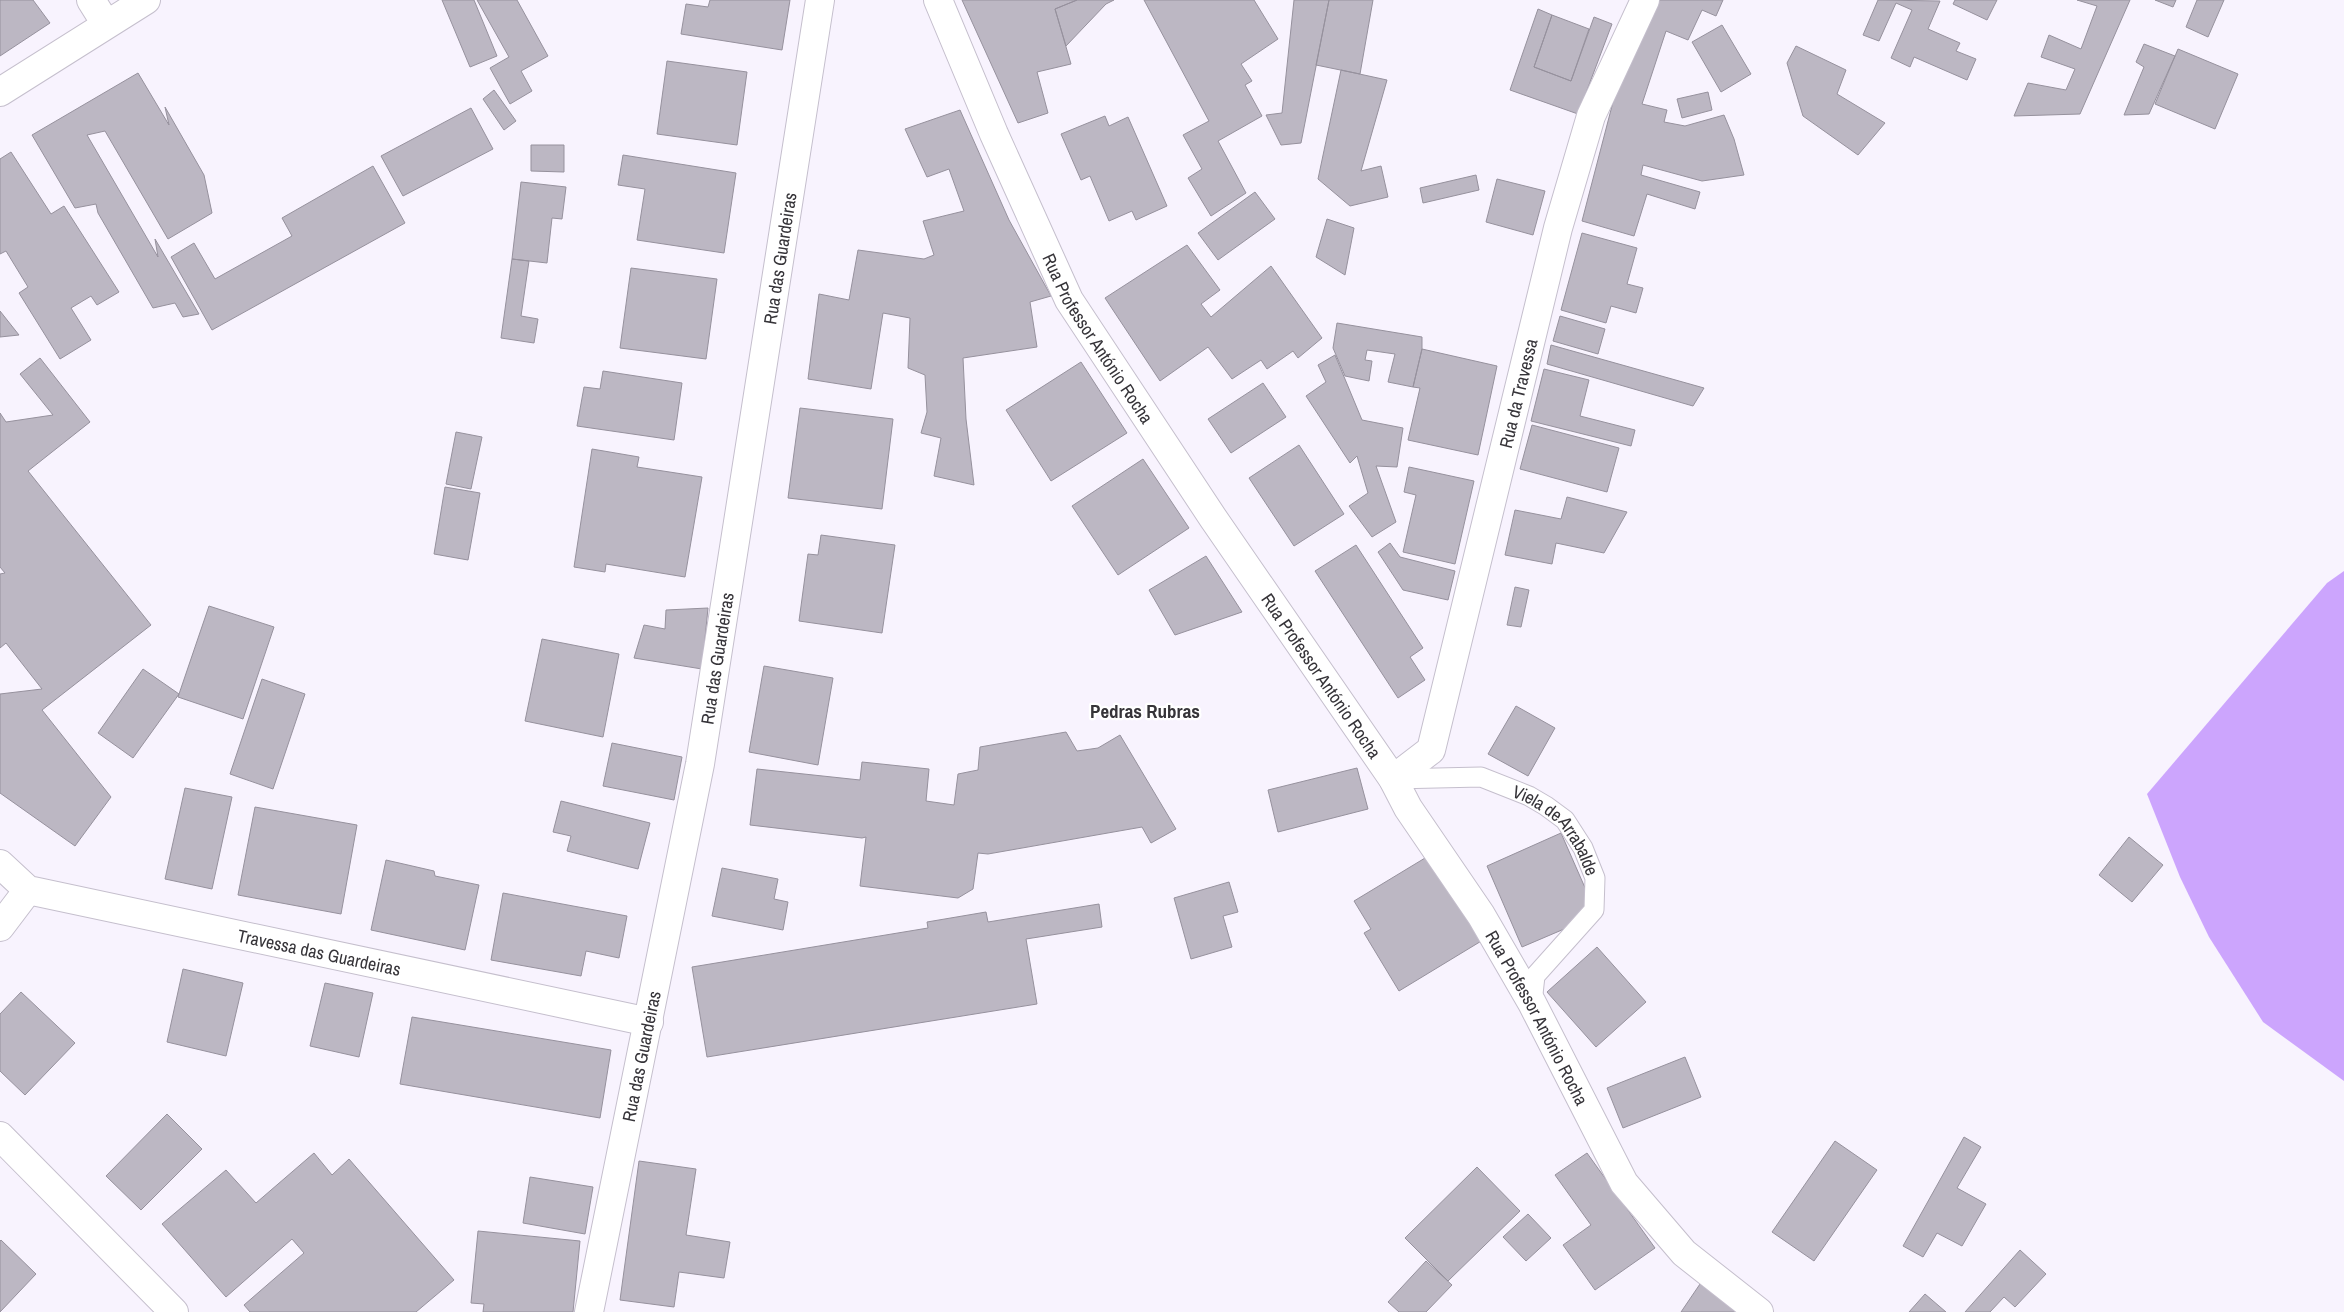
<svg xmlns="http://www.w3.org/2000/svg" width="2344" height="1312" viewBox="0 0 2344 1312" font-family="'Archivo Narrow',sans-serif">
  <style>
    .forest { fill: #cca5fd }
    .building { fill: #bcb7c3; stroke: #96919d }
    .lines { fill: none; stroke-linecap: round; stroke-linejoin: round }
    .service-casing { stroke: #c5bfcd; stroke-width: 21 }
    .pedestrian-casing { stroke: #c5bfcd; stroke-width: 30 }
    .minor-casing { stroke: #c5bfcd; stroke-width: 30 }
    .tertiary-casing { stroke: #c5bfcd; stroke-width: 30 }
    .secondary-casing { stroke: #c5bfcd; stroke-width: 30 }
    .service { stroke: #fff; stroke-width: 19 }
    .pedestrian { stroke: #fff; stroke-width: 28 }
    .minor { stroke: #fff; stroke-width: 28 }
    .tertiary { stroke: #fff; stroke-width: 28 }
    .secondary { stroke: #fff; stroke-width: 28 }
    .labels { text-anchor: middle; dominant-baseline: central; stroke-width: 4.5; stroke-linejoin: round; paint-order: stroke }
    .street-label { font-size: 18px; fill: #363439; stroke: #fff }
    .neighbourhood-label { font-size: 19px; font-weight: bold; fill: #363439; stroke: #fff }
  </style>
  <rect width="100%" height="100%" fill="#f8f3fe"/>
  <path class="forest" d="M2344,571V1081L2263,1022L2209,937L2180,877L2147,794L2327,583Z"/>
  <path class="building" d="M0,0H33L50,23L0,56Z
    M442,0H474L497,56L470,67Z
    M477,0H517L548,56L521,71L532,91L510,104L490,68L509,57Z
    M710,0H790L782,50L681,34L686,4L708,7Z
    M962,0H1077L1055,9L1071,64L1037,72L1048,113L1018,123Z
    M1077,0H1114L1106,4L1066,46L1055,9Z
    M1144,0H1254L1278,39L1241,64L1252,81L1245,85L1262,116L1218,141L1246,193L1211,216L1188,178L1202,169L1183,135L1209,121Z
    M1294,0H1329L1301,143L1281,145L1266,115L1282,113Z
    M1329,0H1373L1360,74L1316,65Z
    M1654,0H1723L1716,16L1702,10L1688,40L1666,31L1642,104L1667,110L1664,122L1685,126L1724,115L1734,139L1744,175L1702,181L1643,165L1641,175L1700,192L1695,209L1647,194L1634,236L1582,221L1619,79Z
    M1878,0L1940,1L1928,29L1960,43L1956,51L1976,59L1967,80L1914,57L1910,67L1891,58L1912,10L1896,3L1879,41L1863,35Z
    M1955,0H1997L1987,20L1953,4Z
    M2077,0H2130L2080,114L2014,116L2028,83L2066,90L2075,69L2041,57L2049,35L2081,49L2097,6Z
    M2155,0H2176L2173,7Z
    M2197,0H2224L2208,37L2186,27Z
    M1538,9L1552,15L1534,67L1571,81L1594,17L1612,24L1578,114L1510,90Z
    M1552,15L1589,29L1571,81L1534,67Z
    M1722,25L1751,74L1721,92L1692,42Z
    M2144,44L2175,56L2149,114L2124,115L2144,67L2136,62Z
    M1796,46L1846,70L1837,94L1885,123L1858,155L1803,116L1787,63Z
    M2178,49L2238,74L2215,129L2155,104Z
    M667,61L747,72L737,145L657,134Z
    M1341,70L1387,80L1361,171L1381,166L1388,197L1350,206L1318,179Z
    M138,73L169,125L165,107L204,175L212,213L168,239L105,131L87,135L158,257L155,239L199,314L183,317L175,303L153,308L98,213L96,204L75,208L32,135Z
    M494,90L516,121L504,130L483,99Z
    M1708,92L1712,110L1682,118L1677,99Z
    M471,108L493,149L403,196L381,156Z
    M960,110L1009,220L1051,296L1030,302L1037,347L963,358L966,419L974,485L934,476L941,438L921,433L927,412L925,375L908,368L910,318L883,313L871,389L808,379L819,294L849,300L858,250L924,259L934,255L923,221L964,211L949,169L927,177L905,129Z
    M1105,116L1109,126L1128,117L1167,206L1136,220L1132,211L1109,221L1090,176L1081,180L1061,134Z
    M531,145H564V172L531,171Z
    M11,152L51,214L64,206L119,292L97,305L91,296L71,308L91,340L60,359L19,293L28,287L6,251L0,254V159Z
    M623,155L736,173L724,253L637,240L645,189L618,185Z
    M373,166L405,223L212,330L171,257L194,243L215,279L292,236L282,218Z
    M1476,175L1479,190L1423,203L1420,188Z
    M1497,179L1545,191L1533,235L1486,222Z
    M521,182L566,187L562,219L552,218L547,263L512,259Z
    M1255,192L1275,219L1218,260L1198,233Z
    M1327,219L1354,228L1345,275L1316,257Z
    M1582,233L1637,248L1627,284L1643,288L1636,313L1611,306L1606,323L1561,310Z
    M1187,245L1220,290L1201,304L1211,317L1271,266L1322,338L1298,358L1293,351L1267,369L1261,360L1232,379L1208,347L1160,381L1105,298Z
    M512,259L529,261L521,316L538,319L534,343L501,338Z
    M631,268L717,279L706,359L620,348Z
    M0,311L19,335L0,337Z
    M1560,316L1605,329L1598,354L1553,341Z
    M1337,323L1422,337V349L1413,387L1388,382L1395,354L1367,350L1365,360L1372,361L1369,381L1345,376L1333,348Z
    M1551,345L1704,388L1693,406L1547,364Z
    M1422,349L1497,366L1478,455L1408,440L1420,388L1413,387Z
    M1335,355L1362,420L1403,428L1397,467L1376,466L1396,522L1372,537L1349,506L1368,493L1357,456L1350,463L1306,396L1326,382L1318,365Z
    M40,358L90,422L28,471L151,625L42,710L111,797L75,846L0,793V694L42,689L6,643L0,648V574L5,573L0,567V413L6,422L53,415L20,374Z
    M1081,362L1127,433L1051,481L1006,410Z
    M1544,369L1589,380L1580,416L1635,430L1631,446L1531,421Z
    M603,371L682,383L674,440L577,426L584,387L600,389Z
    M1263,383L1286,417L1231,453L1208,419Z
    M800,408L893,419L882,509L788,498Z
    M1532,425L1619,448L1607,492L1520,469Z
    M456,432L482,437L471,489L446,484Z
    M1299,445L1344,514L1294,546L1249,478Z
    M592,449L639,457L637,467L702,477L685,577L606,564L605,572L574,567Z
    M1143,459L1189,528L1118,575L1072,506Z
    M1409,467L1474,481L1455,564L1403,552L1416,495L1404,492Z
    M445,487L480,493L468,560L434,554Z
    M1567,497L1627,512L1604,553L1556,543L1552,564L1505,555L1515,510L1561,519Z
    M821,535L895,545L882,633L799,621L808,554L818,555Z
    M1390,543L1400,557L1455,571L1448,600L1403,590L1378,552Z
    M1356,545L1423,648L1410,657L1425,680L1398,698L1315,571Z
    M1206,556L1242,612L1175,635L1149,590Z
    M1515,587L1529,590L1521,627L1507,625Z
    M209,606L274,627L243,719L178,697Z
    M708,608L702,669L634,658L644,625L665,629L666,610Z
    M542,639L619,654L603,737L525,721Z
    M764,666L833,678L818,765L749,752Z
    M143,669L179,694L133,758L98,733Z
    M262,679L305,694L273,789L230,774Z
    M1516,706L1555,728L1528,776L1488,754Z
    M1066,732L1077,751L1098,748L1120,735L1176,829L1151,843L1142,827L988,854L978,853L973,889L958,898L860,886L866,837L862,838L750,825L757,769L860,780L862,762L929,769L926,801L954,805L958,774L978,770L980,747Z
    M612,743L682,757L674,800L603,786Z
    M1357,768L1368,809L1278,832L1268,790Z
    M185,788L232,797L212,889L165,879Z
    M561,801L650,823L638,869L567,851L571,836L553,832Z
    M255,807L357,825L341,914L238,895Z
    M1561,833L1597,915L1522,947L1487,866Z
    M2129,837L2163,865L2132,902L2099,875Z
    M1430,855L1483,940L1399,991L1364,933L1371,929L1354,901Z
    M386,860L434,871L435,876L479,885L465,950L371,930Z
    M722,868L778,879L774,899L788,902L783,930L712,916Z
    M1229,882L1238,912L1223,916L1232,947L1191,959L1174,898Z
    M503,893L627,916L619,958L586,951L581,976L491,960Z
    M1099,904L1102,927L1026,939L1037,1004L707,1057L692,967L928,928L927,922L986,912L988,922Z
    M1597,947L1646,1002L1596,1047L1547,992Z
    M183,969L243,983L226,1056L167,1042Z
    M325,983L373,993L359,1057L310,1046Z
    M21,992L75,1043L25,1095L0,1071V1014Z
    M412,1017L611,1050L600,1118L400,1084Z
    M1685,1057L1701,1097L1623,1128L1607,1088Z
    M167,1114L202,1149L141,1210L106,1176Z
    M1964,1137L1981,1147L1957,1188L1986,1204L1962,1246L1937,1233L1923,1257L1903,1246Z
    M1835,1141L1877,1170L1814,1261L1772,1232Z
    M314,1153L332,1175L349,1159L454,1280L416,1312H250L244,1305L304,1253L292,1239L226,1297L162,1224L226,1170L256,1203Z
    M1587,1153L1655,1248L1595,1290L1563,1245L1591,1225L1555,1175Z
    M639,1161L696,1169L686,1235L730,1242L724,1278L679,1272L674,1307L620,1300Z
    M1477,1167L1520,1211L1448,1281L1405,1238Z
    M530,1177L593,1187L585,1234L523,1223Z
    M1528,1214L1551,1238L1526,1261L1503,1237Z
    M478,1231L580,1241L573,1312H483L484,1304L471,1303Z
    M1,1240L36,1274L0,1312V1241Z
    M2020,1250L2046,1274L2015,1307L2004,1297L1990,1312H1965Z
    M1426,1261L1452,1285L1426,1312H1399L1388,1302Z
    M1700,1284L1739,1312H1681Z
    M1925,1294L1946,1312H1909Z"/>
  <g class="lines">
    <defs>
      <g id="service">
        <path id="s1" d="M1393,779L1481,777L1529,796L1546,806L1565,820L1583,848L1595,878L1594,910L1535,976L1532,1003"/>
      </g>
      <path id="pedestrian" d="M91,0L106,24"/>
      <g id="minor">
        <path d="M0,92L146,0"/>
        <path id="s2" d="M1393,779L1431,750L1558,228L1591,116L1645,0"/>
        <path id="s3" d="M0,864L28,890L649,1022"/>
        <path d="M0,927L28,890"/>
        <path d="M0,1136L174,1312"/>
      </g>
      <g id="tertiary">
        <path id="s4" d="M938,0L994,134L1069,300L1213,518L1393,779L1408,808L1481,915L1532,1003L1624,1183L1684,1253L1759,1312"/>
      </g>
      <g id="secondary">
        <path id="s5" d="M589,1312L700,764L820,0"/>
      </g>
    </defs>
    <use href="#service" class="service-casing"/>
    <use href="#pedestrian" class="pedestrian-casing"/>
    <use href="#minor" class="minor-casing"/>
    <use href="#tertiary" class="tertiary-casing"/>
    <use href="#secondary" class="secondary-casing"/>
    <use href="#service" class="service"/>
    <use href="#pedestrian" class="pedestrian"/>
    <use href="#minor" class="minor"/>
    <use href="#tertiary" class="tertiary"/>
    <use href="#secondary" class="secondary"/>
  </g>
  <g class="labels">
    <g class="street-label">
      <text stroke="none"><textPath href="#s5" startOffset="1071">Rua das Guardeiras</textPath></text>
      <text stroke="none"><textPath href="#s4" startOffset="375">Rua Professor António Rocha</textPath></text>
      <text stroke="none"><textPath href="#s2" startOffset="415">Rua da Travessa</textPath></text>
      <text stroke="none"><textPath href="#s5" startOffset="666">Rua das Guardeiras</textPath></text>
      <text stroke="none"><textPath href="#s4" startOffset="780">Rua Professor António Rocha</textPath></text>
      <text stroke="none"><textPath href="#s1" startOffset="184">Viela de Arrabalde</textPath></text>
      <text stroke="none"><textPath href="#s3" startOffset="336">Travessa das Guardeiras</textPath></text>
      <text stroke="none"><textPath href="#s4" startOffset="1185">Rua Professor António Rocha</textPath></text>
      <text stroke="none"><textPath href="#s5" startOffset="261">Rua das Guardeiras</textPath></text>
    </g>
    <g class="neighbourhood-label">
      <text x="1145" y="711">Pedras Rubras</text>
    </g>
  </g>
</svg>
